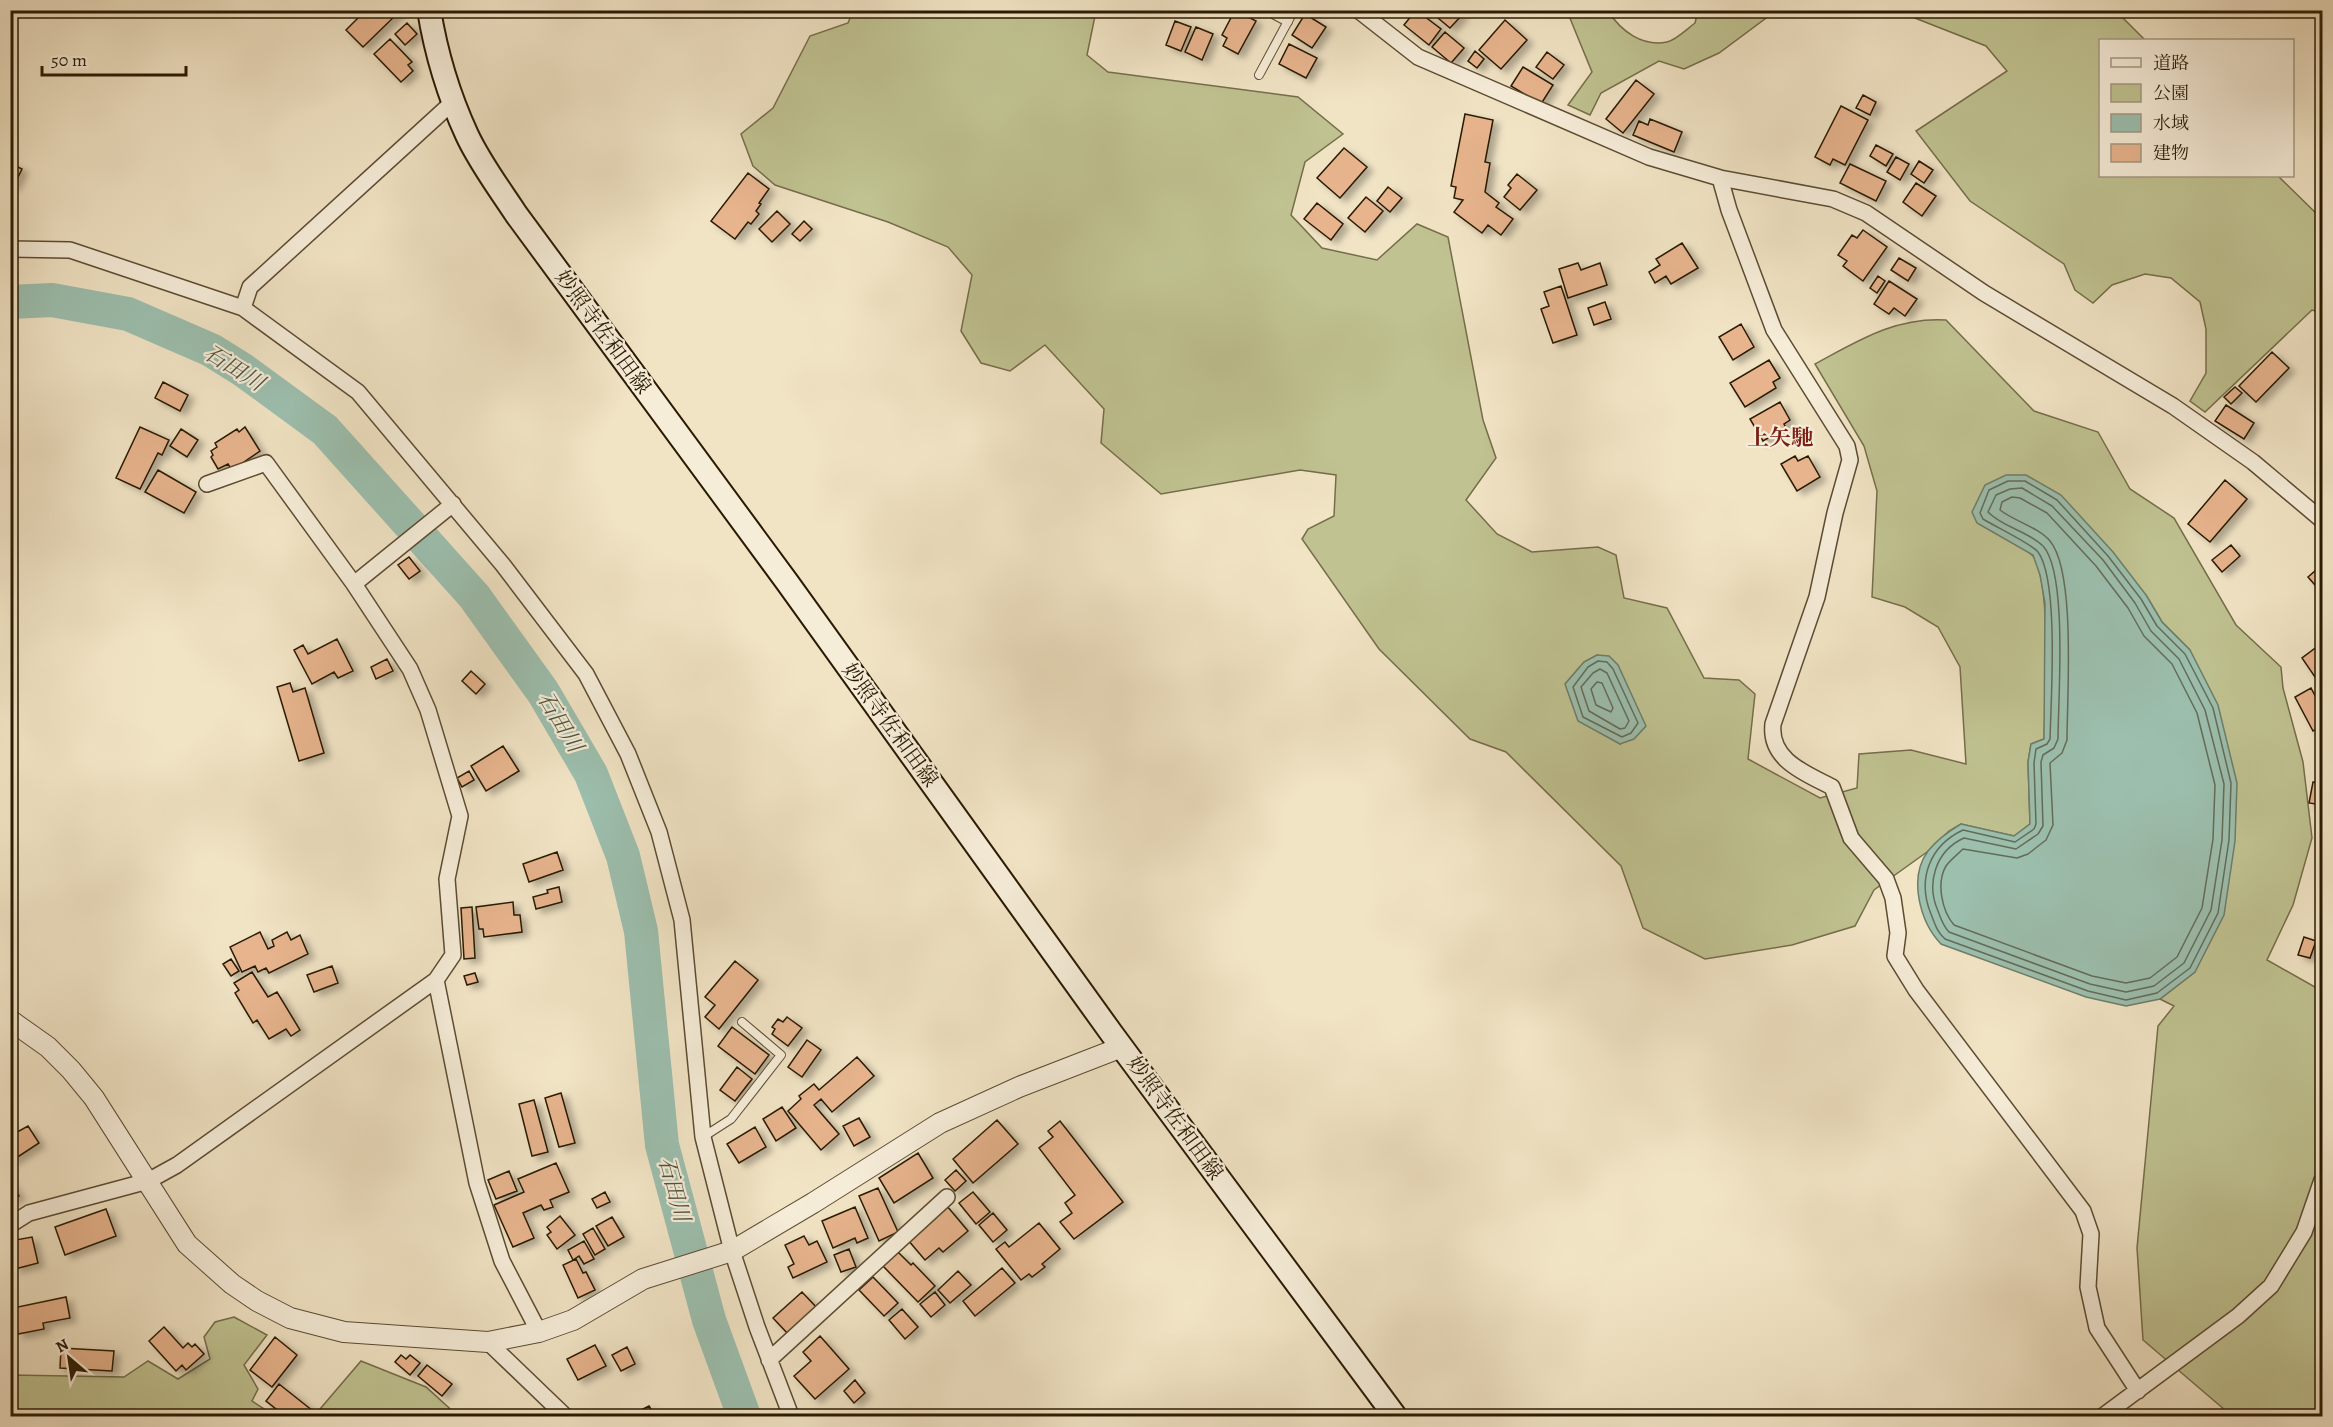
<svg xmlns="http://www.w3.org/2000/svg" width="2333" height="1427" viewBox="0 0 2333 1427" font-family="Alegreya,'Noto Serif JP',serif">
  <style>
    .green { fill: #c0c291; stroke: #756e4a; stroke-width: 1.5; fill-rule: evenodd }
    .water { fill: #9cbfae; stroke: #6e7d69; stroke-width: 1.5 }
    .lines { fill: none; stroke-linecap: round; stroke-linejoin: round }
    .shore { stroke: #636c58; stroke-width: 1.5 }
    .river { stroke: #9cbfae; stroke-width: 34 }
    .building { fill: #e7b48d; stroke: #2a1a02; stroke-width: 1.5; filter: url(#shadow) }
    .service-casing { stroke: #5c4c33; stroke-width: 10 }
    .minor-casing { stroke: #5c4c33; stroke-width: 18 }
    .tertiary-casing { stroke: #5c4c33; stroke-width: 22 }
    .secondary-casing { stroke: #2a1a02; stroke-width: 26 }
    .service { stroke: #f6edd9; stroke-width: 8 }
    .minor { stroke: #f6edd9; stroke-width: 15 }
    .tertiary { stroke: #f6edd9; stroke-width: 20 }
    .secondary { stroke: #f6edd9; stroke-width: 22 }
    .labels { text-anchor: middle; dominant-baseline: central; stroke-width: 4.5; stroke-linejoin: round; paint-order: stroke }
    .street-label { font-size: 21px; fill: #2a1a02; stroke: #f6edd9 }
    .water-label { font-size: 22px; font-style: italic; fill: #52543e; stroke: #f6edd9 }
    .neighbourhood-label { font-size: 22px; font-weight: bold; fill: #7a1f14; stroke: #f6edd9 }
  </style>
  <defs>
    <filter id="shadow"><feDropShadow dx="6" dy="4" stdDeviation="3" flood-color="#0004"/></filter>
  </defs>
  <rect width="100%" height="100%" fill="#f1e4c5"/>
  <filter id="stains"><feTurbulence type="fractalNoise" baseFrequency=".00333" numOctaves="4"/><feColorMatrix values="0 0 0 0 .2 0 0 0 0 .09 0 0 0 0 .02 0 0 0 .5 -.17"/></filter>
  <radialGradient id="worn" r=".72"><stop offset=".6" stop-color="#630" stop-opacity="0"/><stop offset="1" stop-color="#630" stop-opacity=".3"/></radialGradient>
  <path class="green" d="M853,11H1096L1087,55L1108,72L1298,97L1343,134L1305,162L1291,215L1322,248L1377,260L1417,224L1448,237L1483,420L1496,458L1466,500L1497,534L1532,552L1598,547L1616,555L1624,598L1667,608L1704,678L1739,680L1755,694L1748,759L1820,798L1857,788L1859,754L1911,750L1966,764L1960,667L1938,627L1905,607L1872,597L1877,491L1864,446L1815,364C1858,341 1895,317 1946,320L2034,411L2098,432L2130,489L2174,518L2236,625L2281,667L2283,688L2303,762L2312,838L2293,905L2267,960L2322,991V1416H2232L2143,1340L2137,1248L2158,1026L2174,1006L2160,999L2195,972L2190,650L2162,622L2146,595L1978,523C1988,530 2027,548 2033,556C2052,581 2045,703 2044,739L2031,744L2028,762L2030,824L2014,836L1961,824L1949,831L1927,852L1874,890L1855,926L1792,945L1705,959L1643,928L1621,866L1506,752L1470,739L1379,649L1302,539L1308,529L1334,516L1336,475L1300,470L1161,494L1101,443L1104,409L1045,345L1010,371L981,363L961,331L972,275L948,247L888,222L775,185L753,166L741,134L773,108L810,36L848,23ZM1597,655L1620,744L1599,732L1566,683L1584,662Z
    M1567,11H1608C1621,31 1642,47 1667,42C1676,40 1687,29 1695,23L1698,11H1786L1773,13L1719,53L1684,69L1659,61L1601,93L1590,115L1568,105L1592,72Z
    M1897,11H2116L2145,40H2100V176H2278L2322,219V313L2312,310L2205,412L2190,401L2206,373V329L2200,302L2171,278L2145,274L2112,285L2093,303L2075,290L2064,264L1970,201L1916,131L2007,71L1986,46Z
    M234,1317L267,1335L244,1365L258,1389L252,1401L275,1416H11V1375L124,1377L148,1361L178,1379L210,1359L204,1337L215,1322Z
    M361,1361L426,1387L458,1416H314Z"/>
  <path class="water" d="M2006,475H2026L2061,495L2113,552L2146,595L2162,622L2190,650L2218,705L2237,783L2235,841L2224,915L2195,972L2160,999L2126,1006L2086,997L1941,944C1920,922 1908,878 1928,851C1937,840 1949,831 1961,824L2014,836L2030,824L2028,762L2031,744L2044,739L2045,603L2040,575L2033,555L1977,523L1972,512L1985,485Z
    M1597,655L1609,656L1618,665L1646,726L1634,739L1620,744L1578,721L1565,684L1584,662Z"/>
  <g class="lines">
    <path class="shore" d="M2008,481H2025L2057,500L2108,556L2141,599L2157,626L2185,654L2213,708L2231,783L2229,840L2218,913L2190,968L2157,993L2126,1000L2088,991L1945,939C1937,932 1935,924 1931,914C1917,880 1929,846 1963,830L2015,842L2034,829L2036,824L2034,763L2036,749L2047,744L2050,739C2051,700 2059,580 2038,552C2032,544 1994,526 1983,519L1980,513L1989,490Z
      M2022,488L2052,506L2103,560L2135,603L2151,631L2179,659L2205,710L2224,784L2222,840L2211,910L2184,963L2154,986L2126,992L2090,984L1949,932C1943,926 1941,919 1938,911C1926,884 1935,851 1964,838L2016,849L2038,834L2043,826L2041,762L2043,755L2054,748L2058,739C2058,700 2068,573 2043,546C2028,531 2002,527 1988,512L1996,495L2010,489Z
      M2012,497L2020,498L2047,513L2096,566L2128,608L2144,636L2172,664L2197,713L2215,785L2213,839L2202,908L2177,957L2150,978L2126,983L2092,976L1954,925C1942,911 1936,883 1946,866C1950,860 1958,854 1963,849L2017,858L2028,854L2046,840L2053,825L2050,763L2062,753L2067,740C2067,697 2076,572 2050,541C2038,527 2014,521 2000,510L2002,502Z
      M1598,661L1607,662L1613,669L1638,723L1631,733L1622,737L1583,717L1573,687L1588,667Z
      M1600,669L1607,673L1629,721L1625,728L1620,729L1589,711L1581,687L1593,673Z
      M1597,682L1602,683L1613,708L1611,712L1596,705L1591,689Z"/>
    <path class="river" d="M10,302L52,300L128,314L211,350L243,370L325,430L474,596L543,692L591,774L623,856L641,931L662,1145L709,1320L744,1416"/>
  </g>
  <path class="building" d="M366,10H396L398,13L363,47L346,30Z
    M1235,10L1256,21L1238,54L1223,46L1227,38L1222,35Z
    M1416,10L1441,29L1429,45L1404,25Z
    M1435,10H1457L1462,15L1450,28L1432,13Z
    M1305,14L1326,27L1312,48L1292,35Z
    M1505,20L1527,40L1501,69L1479,50Z
    M1175,21L1191,27L1181,51L1166,45Z
    M407,23L417,34L405,45L395,34Z
    M1196,27L1213,34L1202,60L1185,52Z
    M1445,32L1464,48L1451,63L1432,47Z
    M390,39L412,62L408,65L413,71L401,82L374,54Z
    M1289,44L1317,58L1306,78L1279,64Z
    M1475,51L1484,59L1477,68L1468,61Z
    M1547,52L1564,65L1553,79L1536,67Z
    M1523,67L1553,85L1541,104L1511,86Z
    M1636,80L1654,94L1623,133L1606,119Z
    M1863,95L1876,102L1870,115L1856,108Z
    M1841,106L1868,120L1845,165L1833,159L1830,165L1815,157Z
    M1465,114L1493,120L1485,162L1490,163L1485,192L1499,203L1496,207L1513,219L1501,235L1488,225L1482,233L1454,212L1463,200L1454,198L1456,187L1451,186Z
    M1650,119L1682,132L1674,152L1633,135L1639,121L1648,125Z
    M1876,145L1893,154L1886,166L1870,156Z
    M1344,148L1367,167L1340,198L1317,178Z
    M1896,157L1909,164L1900,180L1887,172Z
    M1919,161L1933,170L1924,183L1911,174Z
    M10,163L22,169L13,187L10,186Z
    M1850,164L1886,181L1876,201L1840,183Z
    M748,173L769,189L759,203L761,204L756,211L759,214L751,224L748,222L735,239L711,221Z
    M1517,174L1537,190L1520,210L1504,197L1511,188L1508,185Z
    M1916,183L1936,196L1922,216L1903,202Z
    M1388,187L1402,198L1390,212L1377,201Z
    M1366,197L1383,211L1365,232L1348,218Z
    M1317,203L1343,224L1331,240L1304,219Z
    M777,211L790,224L772,242L759,229Z
    M804,221L812,229L800,241L792,234Z
    M1863,230L1887,247L1863,281L1843,266L1847,261L1838,255L1852,235L1857,238Z
    M1682,243L1698,268L1671,284L1666,276L1655,283L1649,272L1660,265L1656,259Z
    M1899,258L1916,268L1908,281L1891,270Z
    M1578,263L1581,270L1600,263L1607,285L1568,298L1559,269Z
    M1878,276L1885,281L1877,293L1870,288Z
    M1889,281L1917,299L1905,316L1894,308L1889,314L1874,304Z
    M1561,286L1577,335L1553,343L1541,309L1549,306L1544,292Z
    M1605,302L1611,319L1594,325L1588,308Z
    M1741,324L1754,347L1733,360L1719,337Z
    M2272,352L2289,368L2256,402L2239,386Z
    M1769,360L1780,378L1773,382L1776,388L1745,407L1730,383Z
    M163,382L188,395L180,411L155,398Z
    M2235,387L2242,393L2231,404L2224,397Z
    M1780,402L1790,420L1784,424L1786,428L1763,441L1750,419Z
    M2226,405L2254,423L2244,439L2215,421Z
    M140,427L169,440L162,455L158,453L140,489L116,478Z
    M245,427L260,451L232,470L228,464L218,469L211,457L213,455L211,451L217,447L215,443L237,429L239,432Z
    M181,429L198,440L187,457L170,446Z
    M1795,456L1798,461L1808,456L1820,477L1797,491L1781,464Z
    M158,470L196,492L184,513L145,492Z
    M2225,480L2247,499L2210,542L2188,524Z
    M2231,545L2240,556L2222,572L2212,560Z
    M409,557L420,571L409,579L398,565Z
    M2322,565V593L2308,577Z
    M337,639L353,671L338,678L334,672L312,684L294,650L303,645L308,654Z
    M2322,643V676L2317,680L2302,658Z
    M387,659L393,671L376,679L371,667Z
    M471,671L485,684L476,694L462,681Z
    M290,683L293,692L305,688L324,753L299,761L277,687Z
    M2311,688L2322,709V726L2313,731L2295,697Z
    M503,746L519,771L486,791L471,766Z
    M469,771L474,780L462,787L457,778Z
    M2313,782L2322,783V805L2309,803Z
    M557,852L563,870L529,882L523,864Z
    M559,887L562,902L536,909L533,897L548,893L547,890Z
    M513,902L514,915H520L522,932L484,937L483,929H479L476,907Z
    M472,907L475,958L464,959L461,908Z
    M260,932L268,949L274,946L272,940L287,932L291,940L300,935L308,954L269,973L266,968L258,972L255,966L242,972L230,947Z
    M2304,937L2316,941L2310,958L2298,955Z
    M231,959L239,971L231,976L223,964Z
    M735,961L758,980L719,1029L705,1017L715,1005L705,997Z
    M332,966L338,983L314,992L307,975Z
    M252,972L268,997L277,992L300,1030L291,1036L286,1029L269,1039L257,1020L253,1023L235,993L239,990L234,983Z
    M475,973L478,982L467,985L464,976Z
    M787,1017L802,1028L788,1046L772,1034L775,1029L772,1027L778,1019L783,1022Z
    M732,1027L769,1055L755,1074L718,1046Z
    M807,1040L821,1050L802,1077L788,1067Z
    M857,1057L874,1076L832,1112L821,1099L814,1105L839,1134L821,1150L788,1111L801,1099L799,1096L814,1084L819,1090Z
    M737,1067L752,1079L735,1101L720,1090Z
    M561,1093L575,1143L559,1147L545,1098Z
    M534,1100L548,1152L532,1156L519,1104Z
    M782,1107L796,1128L776,1141L763,1119Z
    M859,1118L870,1137L854,1146L843,1126Z
    M997,1120L1018,1144L973,1183L953,1159Z
    M1060,1121L1123,1202L1074,1239L1060,1222L1072,1213L1065,1203L1075,1195L1039,1148L1053,1137L1048,1131Z
    M28,1126L39,1143L10,1162V1136Z
    M755,1127L766,1147L739,1163L727,1144Z
    M918,1153L933,1178L894,1203L879,1178Z
    M556,1163L569,1192L550,1200L553,1207L544,1210L541,1205L523,1213L534,1238L513,1247L494,1205L524,1192L518,1179Z
    M956,1170L966,1181L955,1191L945,1180Z
    M509,1171L517,1191L496,1199L488,1180Z
    M10,1181L19,1196L10,1201Z
    M878,1188L898,1232L879,1241L859,1196Z
    M605,1192L610,1202L597,1208L592,1199Z
    M973,1192L990,1212L976,1224L959,1203Z
    M947,1206L968,1231L943,1252L939,1248L925,1260L908,1240Z
    M855,1207L868,1238L857,1243L855,1238L833,1248L822,1221Z
    M106,1209L116,1236L65,1255L55,1227Z
    M993,1213L1007,1230L993,1242L979,1225Z
    M560,1216L575,1235L557,1249L547,1235L551,1232L547,1227Z
    M612,1217L624,1237L608,1246L596,1226Z
    M1039,1223L1060,1249L1042,1264L1045,1267L1032,1277L1029,1274L1021,1280L996,1249L1005,1242L1009,1247Z
    M593,1228L605,1249L595,1255L583,1234Z
    M804,1236L809,1245L817,1241L827,1262L793,1278L788,1267L794,1264L785,1245Z
    M32,1237L38,1263L15,1269L10,1241Z
    M584,1241L594,1259L584,1264L579,1256L573,1260L568,1250Z
    M849,1249L856,1267L841,1272L834,1255Z
    M898,1252L911,1265L913,1263L935,1286L918,1302L883,1266Z
    M576,1259L583,1273L586,1272L595,1290L578,1298L563,1265Z
    M1002,1268L1015,1283L975,1316L963,1301Z
    M958,1271L971,1285L950,1303L938,1290Z
    M873,1277L898,1303L884,1316L859,1290Z
    M802,1292L818,1309L789,1335L773,1318Z
    M935,1292L945,1305L931,1317L920,1304Z
    M66,1297L70,1318L43,1323L44,1329L18,1334L13,1308Z
    M902,1309L918,1327L905,1339L889,1320Z
    M164,1327L183,1348L188,1343L192,1347L195,1344L204,1354L186,1370L182,1365L176,1371L149,1341Z
    M820,1336L849,1369L815,1399L794,1376L811,1361L803,1352Z
    M275,1337L297,1355L272,1387L250,1370Z
    M595,1345L606,1366L578,1380L567,1359Z
    M627,1347L635,1364L621,1371L612,1355Z
    M61,1348L114,1351L112,1371L60,1368Z
    M401,1355L406,1359L410,1355L420,1363L410,1375L395,1362Z
    M427,1365L452,1384L442,1396L418,1376Z
    M855,1380L865,1393L854,1403L844,1391Z
    M279,1384L313,1411L308,1416H285L266,1401Z
    M649,1406L655,1416H629Z"/>
  <g class="lines">
    <defs>
      <path id="service" d="M1265,10L1288,22
        M1259,75L1294,10
        M703,1137L731,1119L781,1055L742,1022"/>
      <path id="minor" d="M1358,10L1418,57L1649,157L1720,178L1833,199L1866,213L1984,293L2173,406L2253,462L2322,520
        M1720,178L1729,210L1774,330L1847,446L1850,460L1835,513L1817,597L1773,724C1769,760 1805,773 1832,787L1851,838L1886,879L1893,898L1898,933L1895,956L1916,990L2083,1211L2091,1234L2088,1287L2097,1328L2138,1391
        M10,249L70,250L243,308L358,392L503,565L586,674L628,754L659,832L682,920L703,1137L732,1251L757,1327L791,1416
        M243,308L250,287L454,101
        M354,584L453,504
        M436,980L477,1183L502,1261L539,1332
        M10,1225L29,1213L148,1181L177,1165L436,980L453,955L447,879L460,816L428,710L410,669L354,584L266,463L207,484
        M488,1342L565,1416
        M769,1360L947,1197
        M2103,1416L2238,1316L2271,1286L2304,1232L2322,1180"/>
      <path id="tertiary" d="M10,1020L48,1047L71,1070L94,1098L187,1244L232,1284L257,1301L290,1318L344,1332L488,1342L539,1332L573,1320L643,1279L732,1251L813,1203L940,1123L1019,1087L1122,1047"/>
      <path id="secondary" d="M429,10C436,53 449,96 467,135C480,163 499,188 516,214L787,582L1112,1034L1395,1416"/>
    </defs>
    <use href="#service" class="service-casing"/>
    <use href="#minor" class="minor-casing"/>
    <use href="#tertiary" class="tertiary-casing"/>
    <use href="#secondary" class="secondary-casing"/>
    <use href="#service" class="service"/>
    <use href="#minor" class="minor"/>
    <use href="#tertiary" class="tertiary"/>
    <use href="#secondary" class="secondary"/>
  </g>
  <g class="labels">
    <g class="street-label">
      <text transform="translate(603 332) rotate(54)">妙照寺佐和田線</text>
      <text transform="translate(890 725) rotate(54)">妙照寺佐和田線</text>
      <text transform="translate(1175 1118) rotate(54)">妙照寺佐和田線</text>
    </g>
    <g class="water-label">
      <text transform="translate(234 368) rotate(32)">石田川</text>
      <text transform="translate(560 722) rotate(59)">石田川</text>
      <text transform="translate(674 1189) rotate(75)">石田川</text>
    </g>
    <g class="neighbourhood-label">
      <text x="1780" y="438">上矢馳</text>
    </g>
  </g>
  <rect width="2333" height="1427" fill="none" stroke="#f1e4c5" stroke-width="36"/>
  <rect x="12" y="12" width="2309" height="1403" fill="none" stroke="#2a1a02" stroke-width="3"/>
  <rect x="18" y="18" width="2297" height="1391" fill="none" stroke="#2a1a02" stroke-width="1.5"/>
  <rect x="2099" y="39" width="195" height="138" fill="#f6edd9" stroke="#a49983" stroke-width="1.5"/>
  <rect x="2111" y="58" width="30" height="9" fill="#f6edd9" stroke="#a49983" stroke-width="1.5"/>
  <text x="2153" y="69" font-size="18" fill="#2a1a02">道路</text>
  <rect x="2111" y="84" width="30" height="18" fill="#c0c291" stroke="#a49983" stroke-width="1.5"/>
  <text x="2153" y="99" font-size="18" fill="#2a1a02">公園</text>
  <rect x="2111" y="114" width="30" height="18" fill="#9cbfae" stroke="#a49983" stroke-width="1.5"/>
  <text x="2153" y="129" font-size="18" fill="#2a1a02">水域</text>
  <rect x="2111" y="144" width="30" height="18" fill="#e7b48d" stroke="#a49983" stroke-width="1.5"/>
  <text x="2153" y="159" font-size="18" fill="#2a1a02">建物</text>
  <g transform="translate(69 1358) rotate(331)" stroke="#f6edd9" stroke-width="4.5" paint-order="stroke">
  <path d="M0-4.5L10 22L0 15L-10 22Z" fill="#2a1a02"/>
  <text y="-9" font-size="16" font-weight="bold" text-anchor="middle" fill="#2a1a02">N</text>
  </g>
  <path d="M42 66v9h144v-9" fill="none" stroke="#2a1a02" stroke-width="3"/>
  <text x="51" y="66" font-size="18" fill="#2a1a02" stroke="#f6edd9" stroke-width="4.5" paint-order="stroke">50 m</text>
  <rect width="100%" height="100%" filter="url(#stains)"/>
  <rect width="100%" height="100%" fill="url(#worn)"/>
</svg>
